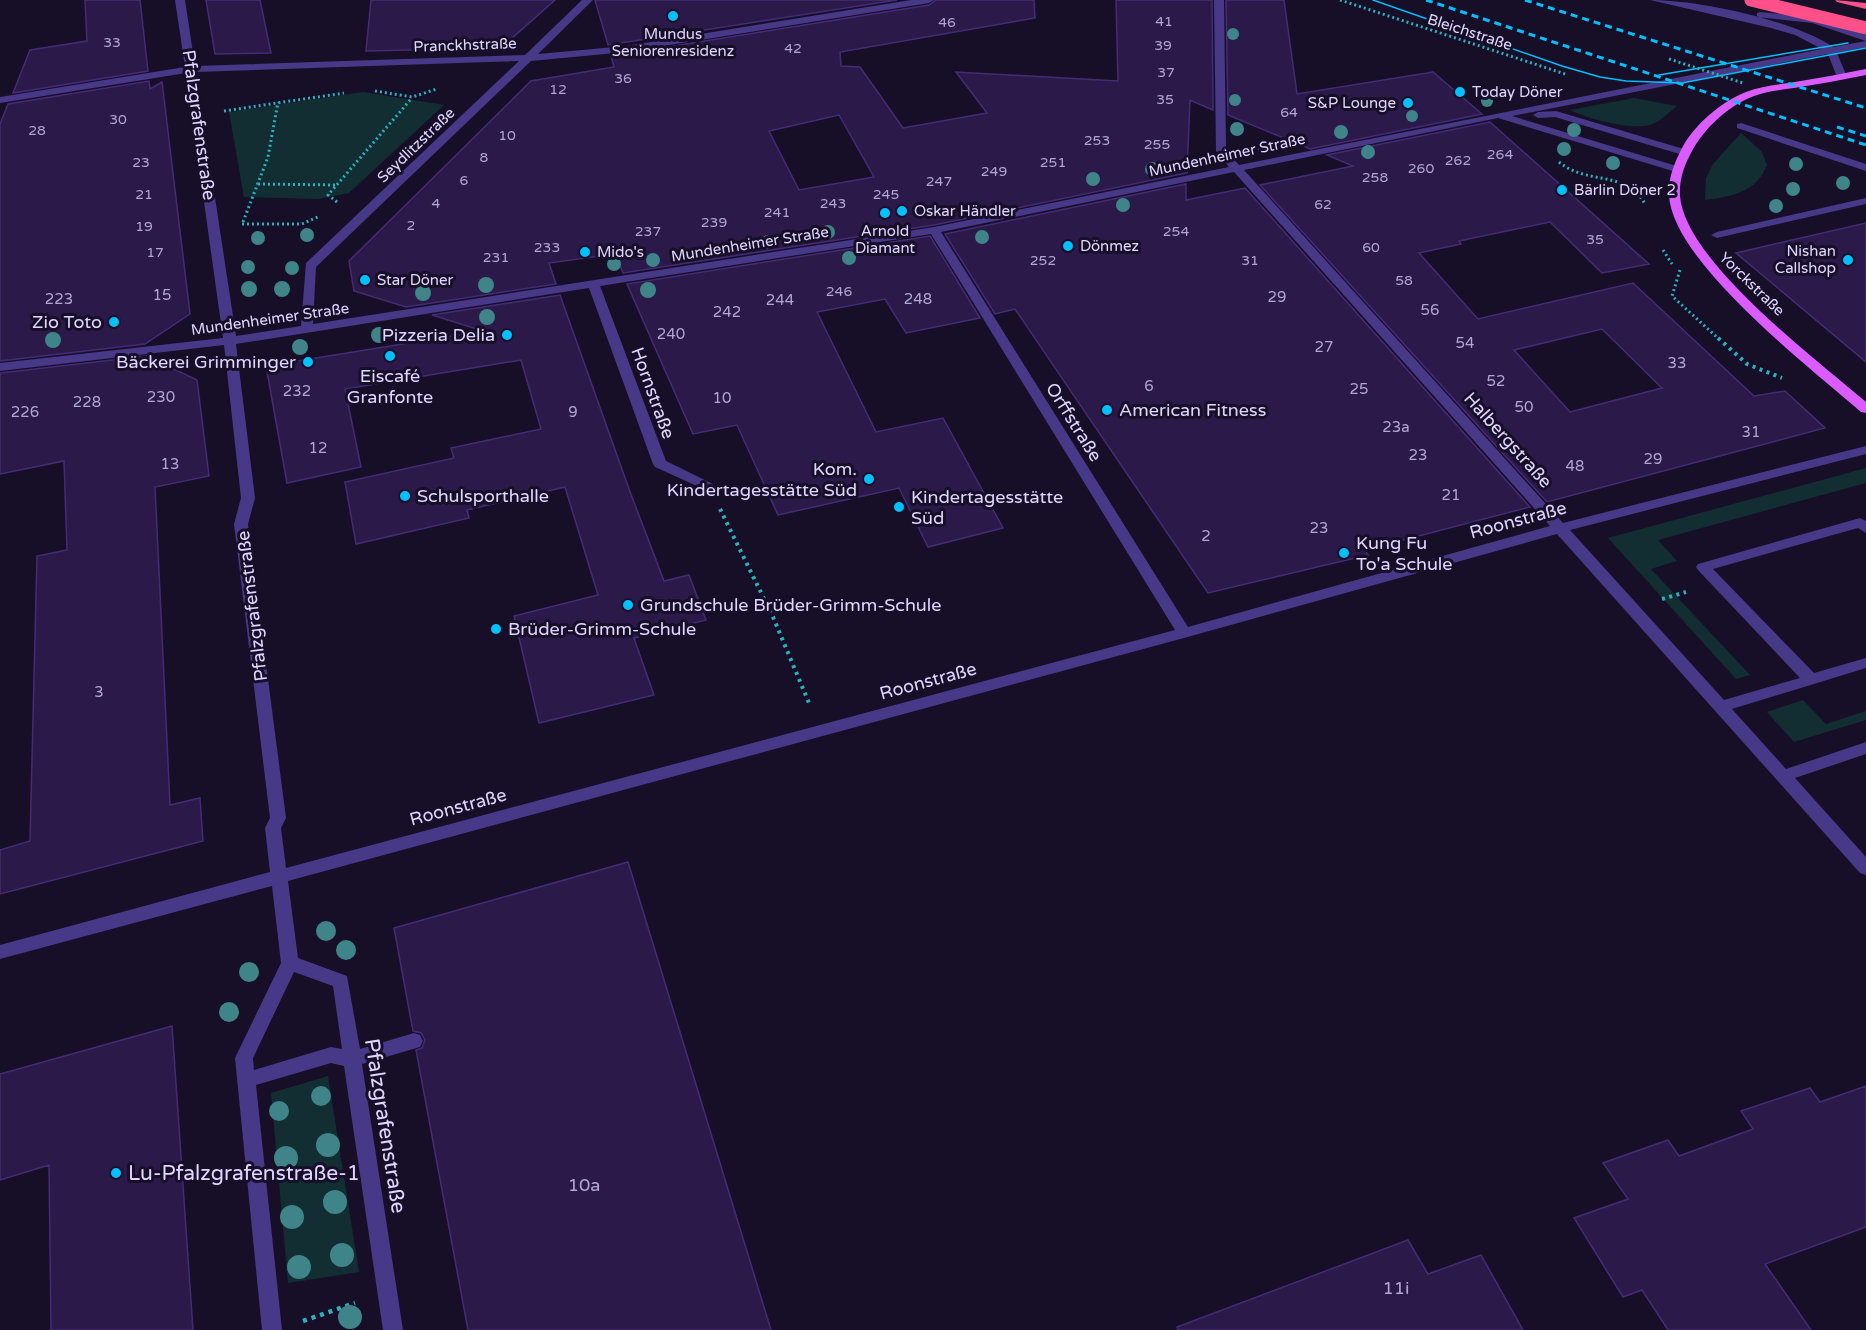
<svg xmlns="http://www.w3.org/2000/svg" width="1866" height="1330" viewBox="0 0 1866 1330" font-family="'Varela Round',sans-serif">
  <style>
    .green { fill: #122e32 }
    .building { fill: #2b1a49; stroke: #452b76; stroke-width: 1.5; fill-rule: evenodd }
    .lines { fill: none; stroke-linecap: round; stroke-linejoin: round }
    .path-far2 { stroke: #2bb0bd; stroke-width: 3; stroke-dasharray: 2 3; stroke-linecap: butt }
    .path-far1 { stroke: #2bb0bd; stroke-width: 4; stroke-dasharray: 3 4.5; stroke-linecap: butt }
    .path { stroke: #2bb0bd; stroke-width: 4.5; stroke-dasharray: 4 5; stroke-linecap: butt }
    .minor { fill: #473888; fill-rule: evenodd }
    .major { fill: #da5cff; fill-rule: evenodd }
    .highway { fill: #ff508a; fill-rule: evenodd }
    .tram { stroke: #01c0ff; stroke-width: 1.5 }
    .rail { stroke: #01c0ff; stroke-width: 3; stroke-dasharray: 7 5; stroke-linecap: butt }
    .path-bridge { stroke: #2bb0bd; stroke-width: 3; stroke-dasharray: 2 3; stroke-linecap: butt }
    .highway-bridge { stroke: #ff508a; stroke-width: 13 }
    .tree { fill: #3e8488 }
    .poi-dot { fill: #01c0ff; stroke: #170f28; stroke-width: 2 }
    .labels { text-anchor: middle; dominant-baseline: central; stroke-width: 6; stroke-linejoin: round; paint-order: stroke }
    .far-number-label { font-size: 14px; fill: #b3a6d2 }
    .far-street-label { font-size: 15px; fill: #e0d5ff; stroke: #170f28 }
    .far-poi-label { font-size: 15px; fill: #e0d5ff; stroke: #170f28; text-anchor: start }
    .number-label { font-size: 15px; fill: #b3a6d2 }
    .street-label { font-size: 18px; fill: #e0d5ff; stroke: #170f28 }
    .poi-label { font-size: 18px; fill: #e0d5ff; stroke: #170f28; text-anchor: start }
    .near-number-label { font-size: 18px; fill: #b3a6d2 }
    .near-street-label { font-size: 21px; fill: #e0d5ff; stroke: #170f28 }
    .near-poi-label { font-size: 21px; fill: #e0d5ff; stroke: #170f28; text-anchor: start }
  </style>
  <rect width="100%" height="100%" fill="#170f28"/>
  <path class="green" d="M363,92L444,105L349,193L318,199L244,197L229,112Z
    M1634,98L1677,106C1669,112 1660,122 1650,125C1628,130 1589,119 1570,110Z
    M1741,133L1762,152L1767,165C1757,192 1731,197 1705,200L1706,178L1713,164Z
    M1866,468V483L1658,540L1677,561L1651,569L1750,675L1736,679L1608,538Z
    M1803,700L1826,724L1866,711V720L1794,742L1767,712Z
    M328,1076L359,1272L288,1283L271,1093Z"/>
  <path class="building" d="M85,0H140L148,71L13,93L30,50L87,41Z
    M206,0H260L271,53L215,54Z
    M371,0H555L501,48L366,51Z
    M595,0H897L608,45Z
    M936,0H1034L1035,18L840,52L841,66L860,67L903,128L987,113L956,72L1118,81L1116,0H1212L1213,110L1190,100L1187,173L934,225L623,273L615,254L549,263L556,284L406,307L354,291L349,261L531,81L614,67L611,56L929,5ZM839,115L874,177L799,190L769,131Z
    M1226,0H1284L1297,94L1433,72L1482,114L1310,149L1228,115Z
    M149,81L150,89L162,82L190,314L145,344L0,361V124L8,104Z
    M1490,122L1649,264L1602,273L1550,222L1459,241L1461,244L1419,253L1478,319L1633,283L1754,396L1785,391L1825,428L1547,502L1260,185L1353,166L1327,155ZM1602,329L1662,388L1570,412L1514,350Z
    M1186,184V200L1245,188L1530,507L1365,550L1368,555L1208,593L1015,309L995,314L945,234Z
    M1866,223V362L1736,253Z
    M930,236L980,318L906,333L885,299L817,312L876,432L943,418L1003,528L928,547L899,488L778,515L737,425L693,434L627,284Z
    M560,295L629,489L664,581L689,575L706,620L634,638L654,695L539,723L514,616L598,595L565,487L467,510L469,518L356,544L345,482L454,458L451,448L541,429L521,360L345,389L361,467L287,483L266,366L483,331L432,315Z
    M147,356L197,380L209,476L155,487L170,805L200,798L203,841L0,894V850L30,841L37,556L67,550L64,461L0,474V373Z
    M628,862L771,1330H468L416,1050L422,1048L425,1040L421,1033L413,1031L394,928Z
    M172,1026L193,1330H51L49,1165L0,1180V1074Z
    M1866,1086V1227L1765,1264L1811,1330H1668L1642,1290L1623,1297L1574,1218L1628,1199L1603,1163L1668,1140L1679,1156L1753,1129L1741,1111L1810,1088L1820,1102Z
    M1408,1240L1428,1274L1481,1255L1523,1330H1178L1177,1327Z"/>
  <g class="lines">
    <path class="path-far2" d="M1340,0L1568,75
      M375,91L412,97L437,89
      M224,111L344,93
      M1559,162C1588,186 1625,169 1645,204
      M258,184L335,185
      M337,202L328,195L412,98
      M243,222L268,157L278,102
      M242,224H302L320,216
      M1663,250L1672,264
      M1680,270L1672,296L1720,340"/>
    <path class="path-far1" d="M1718,338L1747,364L1782,378
      M720,509L773,617L809,703
      M1662,599L1686,592"/>
    <path class="path" d="M303,1321L355,1303"/>
    <path class="minor" d="M175,0H185L195,66L525,55L582,0H593L538,54L626,46L911,0H934L929,3L626,52L531,61L316,267L313,324L934,227L1229,167L1216,151L1214,0H1224L1226,150L1239,165L1822,49L1795,35L1771,28L1650,0C1699,0 1793,20 1833,47L1866,41V47L1837,53L1847,77L1842,80L1837,77L1828,54L1512,116L1680,167L1682,169L1676,172L1498,118L1244,170L1563,523L1866,446V454L1570,530L1724,700L1800,678L1698,570L1696,567L1698,564L1860,518L1866,521V533L1858,528L1713,569L1814,673L1866,658V668L1732,709L1786,769L1866,742V754L1795,778L1866,857V875L1860,873L1557,534L1184,638L288,881L298,958L347,976L360,1049L414,1033L420,1035L423,1041L420,1047L362,1064L403,1330H383L344,1066L331,1063L256,1085L282,1330H262L235,1058L281,963L272,886L0,959V945L270,872L265,828L270,818L234,524L241,498L224,345L0,371V363L223,338L186,73L0,103V97L185,67ZM519,61L306,263L301,326L236,336L196,72ZM1234,172L1550,526L1188,627L941,232ZM931,234L1175,630L286,868L281,828L286,818L248,524L255,498L236,344L589,288L653,464L655,467L708,491L715,487L713,484L666,461L600,286ZM294,972L333,986L342,1049L331,1047L254,1070L253,1058Z
      M1760,12L1813,17L1866,35V41L1812,23L1757,17V13Z
      M1556,111L1687,150L1688,152L1683,155L1555,117L1538,118L1533,115L1538,112Z
      M1741,123L1866,164V171L1737,128V124Z
      M1866,198V204L1717,238L1711,235L1717,232Z"/>
    <path class="major" d="M1866,69V75C1842,80 1818,84 1794,88C1781,90 1767,91 1754,96C1728,106 1704,128 1691,153C1684,166 1679,180 1680,196C1685,261 1816,359 1866,402V413L1861,412C1811,368 1672,262 1669,195C1668,178 1674,164 1682,148C1695,124 1721,102 1746,92C1761,86 1778,85 1795,82C1818,78 1842,74 1866,69Z"/>
    <path class="highway" d="M1835,0L1866,3V9L1837,2Z"/>
    <path class="tram" d="M1373,0L1562,66L1600,77L1626,81L1682,83L1866,48
      M1659,75L1848,43"/>
    <path class="rail" d="M1426,0L1866,145
      M1525,0L1866,108
      M1837,127L1866,136"/>
    <path class="path-bridge" d="M1669,59L1743,83"/>
    <path class="highway-bridge" d="M1751,0L1866,28"/>
  </g>
  <g class="tree">
    <circle cx="1233" cy="34" r="6"/>
    <circle cx="1235" cy="100" r="6"/>
    <circle cx="1487" cy="101" r="6"/>
    <circle cx="1412" cy="116" r="6"/>
    <circle cx="1237" cy="129" r="7"/>
    <circle cx="1574" cy="130" r="7"/>
    <circle cx="1341" cy="132" r="7"/>
    <circle cx="1264" cy="146" r="7"/>
    <circle cx="1564" cy="149" r="7"/>
    <circle cx="1368" cy="152" r="7"/>
    <circle cx="1613" cy="163" r="7"/>
    <circle cx="1796" cy="164" r="7"/>
    <circle cx="1152" cy="169" r="7"/>
    <circle cx="1093" cy="179" r="7"/>
    <circle cx="1843" cy="183" r="7"/>
    <circle cx="1793" cy="189" r="7"/>
    <circle cx="1123" cy="205" r="7"/>
    <circle cx="1776" cy="206" r="7"/>
    <circle cx="828" cy="232" r="7"/>
    <circle cx="307" cy="235" r="7"/>
    <circle cx="982" cy="237" r="7"/>
    <circle cx="258" cy="238" r="7"/>
    <circle cx="768" cy="242" r="7"/>
    <circle cx="849" cy="258" r="7"/>
    <circle cx="653" cy="260" r="7"/>
    <circle cx="614" cy="264" r="7"/>
    <circle cx="248" cy="267" r="7"/>
    <circle cx="292" cy="268" r="7"/>
    <circle cx="486" cy="285" r="8"/>
    <circle cx="249" cy="289" r="8"/>
    <circle cx="282" cy="289" r="8"/>
    <circle cx="648" cy="290" r="8"/>
    <circle cx="423" cy="293" r="8"/>
    <circle cx="487" cy="317" r="8"/>
    <circle cx="379" cy="335" r="8"/>
    <circle cx="53" cy="340" r="8"/>
    <circle cx="300" cy="347" r="8"/>
    <circle cx="326" cy="931" r="10"/>
    <circle cx="346" cy="950" r="10"/>
    <circle cx="249" cy="972" r="10"/>
    <circle cx="229" cy="1012" r="10"/>
    <circle cx="321" cy="1096" r="10"/>
    <circle cx="279" cy="1111" r="10"/>
    <circle cx="328" cy="1145" r="12"/>
    <circle cx="286" cy="1158" r="12"/>
    <circle cx="335" cy="1202" r="12"/>
    <circle cx="292" cy="1217" r="12"/>
    <circle cx="342" cy="1255" r="12"/>
    <circle cx="299" cy="1267" r="12"/>
    <circle cx="350" cy="1317" r="12"/>
  </g>
  <g class="poi-dot">
    <circle cx="673" cy="16" r="6"/>
    <circle cx="1460" cy="92" r="6"/>
    <circle cx="1408" cy="103" r="6"/>
    <circle cx="1562" cy="190" r="6"/>
    <circle cx="902" cy="211" r="6"/>
    <circle cx="885" cy="213" r="6"/>
    <circle cx="1068" cy="246" r="6"/>
    <circle cx="585" cy="252" r="6"/>
    <circle cx="1848" cy="260" r="6"/>
    <circle cx="365" cy="280" r="6"/>
    <circle cx="114" cy="322" r="6"/>
    <circle cx="507" cy="335" r="6"/>
    <circle cx="390" cy="356" r="6"/>
    <circle cx="308" cy="362" r="6"/>
    <circle cx="1107" cy="410" r="6"/>
    <circle cx="869" cy="479" r="6"/>
    <circle cx="405" cy="496" r="6"/>
    <circle cx="899" cy="507" r="6"/>
    <circle cx="1344" cy="553" r="6"/>
    <circle cx="628" cy="605" r="6"/>
    <circle cx="496" cy="629" r="6"/>
    <circle cx="116" cy="1173" r="6"/>
  </g>
  <g class="labels">
    <g class="far-number-label">
      <text x="1164" y="21">41</text>
      <text x="947" y="22">46</text>
      <text x="112" y="42">33</text>
      <text x="1163" y="45">39</text>
      <text x="793" y="48">42</text>
      <text x="1166" y="72">37</text>
      <text x="623" y="78">36</text>
      <text x="558" y="89">12</text>
      <text x="1165" y="99">35</text>
      <text x="1289" y="112">64</text>
      <text x="118" y="119">30</text>
      <text x="37" y="130">28</text>
      <text x="507" y="135">10</text>
      <text x="1097" y="140">253</text>
      <text x="1157" y="144">255</text>
      <text x="1500" y="154">264</text>
      <text x="484" y="157">8</text>
      <text x="1458" y="160">262</text>
      <text x="141" y="162">23</text>
      <text x="1053" y="162">251</text>
      <text x="1421" y="168">260</text>
      <text x="994" y="171">249</text>
      <text x="1375" y="177">258</text>
      <text x="464" y="180">6</text>
      <text x="939" y="181">247</text>
      <text x="144" y="194">21</text>
      <text x="886" y="194">245</text>
      <text x="436" y="203">4</text>
      <text x="833" y="203">243</text>
      <text x="1323" y="204">62</text>
      <text x="777" y="212">241</text>
      <text x="714" y="222">239</text>
      <text x="411" y="225">2</text>
      <text x="144" y="226">19</text>
      <text x="648" y="231">237</text>
      <text x="1176" y="231">254</text>
      <text x="1595" y="239">35</text>
      <text x="547" y="247">233</text>
      <text x="1371" y="247">60</text>
      <text x="155" y="252">17</text>
      <text x="496" y="257">231</text>
      <text x="1043" y="260">252</text>
      <text x="1250" y="260">31</text>
      <text x="1404" y="280">58</text>
      <text x="839" y="291">246</text>
    </g>
    <g class="far-street-label">
      <text transform="translate(1470 32) rotate(18)">Bleichstraße</text>
      <text transform="translate(465 45) rotate(-2)">Pranckhstraße</text>
      <text transform="translate(416 145) rotate(-44)">Seydlitzstraße</text>
      <text transform="translate(1227 155) rotate(-12)">Mundenheimer Straße</text>
      <text transform="translate(750 244) rotate(-9)">Mundenheimer Straße</text>
      <text transform="translate(1752 284) rotate(44)">Yorckstraße</text>
      <text transform="translate(270 319) rotate(-8)">Mundenheimer Straße</text>
    </g>
    <g class="far-poi-label">
      <text x="673" y="34" text-anchor="middle">Mundus<tspan x="673" dy="17">Seniorenresidenz</tspan></text>
      <text x="1472" y="92">Today Döner</text>
      <text x="1396" y="103" text-anchor="end">S&amp;P Lounge</text>
      <text x="1574" y="190">Bärlin Döner 2</text>
      <text x="914" y="211">Oskar Händler</text>
      <text x="885" y="231" text-anchor="middle">Arnold<tspan x="885" dy="17">Diamant</tspan></text>
      <text x="1080" y="246">Dönmez</text>
      <text x="1836" y="251" text-anchor="end">Nishan<tspan x="1836" dy="17">Callshop</tspan></text>
      <text x="597" y="252">Mido's</text>
      <text x="377" y="280">Star Döner</text>
    </g>
    <g class="number-label">
      <text x="162" y="295">15</text>
      <text x="1277" y="297">29</text>
      <text x="59" y="299">223</text>
      <text x="918" y="299">248</text>
      <text x="780" y="300">244</text>
      <text x="1430" y="310">56</text>
      <text x="727" y="312">242</text>
      <text x="671" y="334">240</text>
      <text x="1465" y="343">54</text>
      <text x="1324" y="347">27</text>
      <text x="1677" y="363">33</text>
      <text x="1496" y="381">52</text>
      <text x="1149" y="386">6</text>
      <text x="1359" y="389">25</text>
      <text x="297" y="391">232</text>
      <text x="161" y="397">230</text>
      <text x="722" y="398">10</text>
      <text x="87" y="402">228</text>
      <text x="1524" y="407">50</text>
      <text x="25" y="412">226</text>
      <text x="573" y="412">9</text>
      <text x="1396" y="427">23a</text>
      <text x="1751" y="432">31</text>
      <text x="318" y="448">12</text>
      <text x="1418" y="455">23</text>
      <text x="1653" y="459">29</text>
      <text x="170" y="464">13</text>
      <text x="1575" y="466">48</text>
      <text x="1451" y="495">21</text>
      <text x="1319" y="528">23</text>
      <text x="1206" y="536">2</text>
      <text x="99" y="692">3</text>
    </g>
    <g class="street-label">
      <text transform="translate(199 125) rotate(82)">Pfalzgrafenstraße</text>
      <text transform="translate(653 393) rotate(70)">Hornstraße</text>
      <text transform="translate(1074 422) rotate(58)">Orffstraße</text>
      <text transform="translate(1508 440) rotate(48)">Halbergstraße</text>
      <text transform="translate(1518 520) rotate(-15)">Roonstraße</text>
      <text transform="translate(252 606) rotate(-97)">Pfalzgrafenstraße</text>
      <text transform="translate(928 681) rotate(-15)">Roonstraße</text>
      <text transform="translate(458 807) rotate(-15)">Roonstraße</text>
    </g>
    <g class="poi-label">
      <text x="102" y="322" text-anchor="end">Zio Toto</text>
      <text x="495" y="335" text-anchor="end">Pizzeria Delia</text>
      <text x="296" y="362" text-anchor="end">Bäckerei Grimminger</text>
      <text x="390" y="376" text-anchor="middle">Eiscafé<tspan x="390" dy="21">Granfonte</tspan></text>
      <text x="1119" y="410">American Fitness</text>
      <text x="857" y="469" text-anchor="end">Kom.<tspan x="857" dy="21">Kindertagesstätte Süd</tspan></text>
      <text x="417" y="496">Schulsporthalle</text>
      <text x="911" y="497">Kindertagesstätte<tspan x="911" dy="21">Süd</tspan></text>
      <text x="1356" y="543">Kung Fu<tspan x="1356" dy="21">To'a Schule</tspan></text>
      <text x="640" y="605">Grundschule Brüder-Grimm-Schule</text>
      <text x="508" y="629">Brüder-Grimm-Schule</text>
    </g>
    <g class="near-number-label">
      <text x="584" y="1185">10a</text>
      <text x="1396" y="1288">11i</text>
    </g>
    <g class="near-street-label">
      <text transform="translate(385 1126) rotate(81)">Pfalzgrafenstraße</text>
    </g>
    <g class="near-poi-label">
      <text x="128" y="1173">Lu-Pfalzgrafenstraße-1</text>
    </g>
  </g>
</svg>
